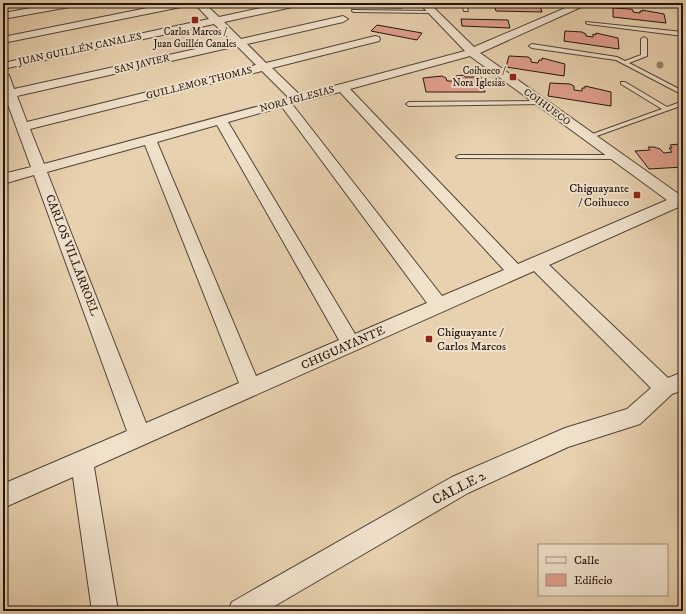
<svg xmlns="http://www.w3.org/2000/svg" width="686" height="614" viewBox="0 0 686 614" font-family="'IM FELL DW Pica',serif">
  <style>
    .building { fill: #e19f8d; stroke: #211410 }
    .lines { fill: none; stroke-linecap: round; stroke-linejoin: round }
    .service-casing { stroke: #534338; stroke-width: 2 }
    .minor-casing { stroke: #534338; stroke-width: 2 }
    .service { fill: #f0e1cb; fill-rule: evenodd }
    .minor { fill: #f0e1cb; fill-rule: evenodd }
    .tree { fill: #94856b }
    .poi-dot { fill: #8f2418; stroke: #f0e1cb; stroke-width: 1.5 }
    .labels { text-anchor: middle; dominant-baseline: central; stroke-width: 4; stroke-linejoin: round; paint-order: stroke }
    .far-poi-label { font-size: 10px; fill: #211410; stroke: #f0e1cb }
    .far-street-label { font-size: 10px; fill: #211410; stroke: #f0e1cb }
    .poi-label { font-size: 12px; fill: #211410; stroke: #f0e1cb; text-anchor: end }
    .street-label { font-size: 12px; fill: #211410; stroke: #f0e1cb }
    .near-street-label { font-size: 14px; fill: #211410; stroke: #f0e1cb }
  </style>
  <rect width="100%" height="100%" fill="#e8d1af"/>
  <filter id="stains"><feTurbulence type="fractalNoise" baseFrequency=".005" numOctaves="4"/><feColorMatrix values="0 0 0 0 .2 0 0 0 0 .09 0 0 0 0 .02 0 0 0 .5 -.17"/></filter>
  <radialGradient id="worn" r=".72"><stop offset=".6" stop-color="#630" stop-opacity="0"/><stop offset="1" stop-color="#630" stop-opacity=".3"/></radialGradient>
  <path class="building" d="M358,3H402V8L357,7Z
    M494,5L540,6L542,12L496,11Z
    M613,8L630,9L633,10V12L640,13V11H643L642,10L664,14L666,23L613,17Z
    M461,19L508,20L510,28L462,26Z
    M377,25L422,33L417,40L371,31Z
    M565,31L582,32L586,34V36L593,37V34L596,35V33L618,38L619,49L564,41Z
    M509,56L528,57L531,59V62L538,63L539,60H542V58L565,64L564,76L506,67Z
    M464,75L465,77H481L485,92H426L423,78L442,76L446,78L447,81H455L454,78H457L456,76Z
    M550,83L570,84L574,86V90L582,91V88H585V86L611,92V106L548,96Z
    M679,144L683,147V167L649,169L635,151L650,150L648,147H654L660,149L664,153L672,152L669,148H672L670,145Z"/>
  <g class="lines">
    <defs>
      <path id="service" d="M462,3H466L468,11H464Z
        M352,10L432,11L434,12L432,13L354,12L352,11Z
        M586,22L683,32V36L588,24L586,23Z
        M644,37L647,39V56L629,63L683,91V95L616,60L532,48L529,46L532,44L617,57L625,61L641,55V39Z
        M621,82H625L667,107L683,101V105L591,138H587V136L662,109L621,84Z
        M542,101L545,103L544,104L409,106L406,104L409,102Z
        M459,155H617L620,157L617,159L457,158L456,157Z"/>
      <path id="minor" d="M59,3H80L75,6L3,19V13Z
        M172,3H191L186,6L3,43V37Z
        M194,3H204L219,17L284,3H302L297,6L224,22L241,39L343,16L348,19L343,22L247,44L266,63L375,36L379,37L380,39L379,41L272,68L300,95L465,51L419,3H429L474,47L577,3H590L480,53L680,195L683,194V205L549,265L668,378L683,372V390L672,394L640,424L568,447L468,493L266,611H228L232,602L452,477L565,428L627,409L651,388L534,271L94,467L118,611H92L73,477L3,508V484L127,431L34,175L3,184V174L31,167L3,91V72L9,75L14,89L232,41L214,24L3,69V63L209,19ZM237,46L256,65L27,122L17,96ZM470,56L667,200L518,264L350,89ZM262,71L289,98L44,164L30,129ZM340,92L504,270L442,296L292,104ZM282,107L427,303L355,334L228,122ZM217,125L339,340L256,376L157,142ZM145,145L239,383L146,423L47,172Z"/>
    </defs>
    <use href="#service" class="service-casing"/>
    <use href="#minor" class="minor-casing"/>
    <use href="#service" class="service"/>
    <use href="#minor" class="minor"/>
  </g>
  <circle class="tree" cx="660" cy="65" r="3.5"/>
  <g class="poi-dot">
    <rect x="191" y="16" width="8" height="8" rx="2"/>
    <rect x="509" y="73" width="8" height="8" rx="2"/>
    <rect x="633" y="191" width="8" height="8" rx="2"/>
    <rect x="425" y="335" width="8" height="8" rx="2"/>
  </g>
  <g class="labels">
    <g class="far-poi-label">
      <text x="195" y="32">Carlos Marcos /<tspan x="195" dy="12">Juan Guillén Canales</tspan></text>
      <text x="505" y="71" text-anchor="end">Coihueco /<tspan x="505" dy="12">Nora Iglesias</tspan></text>
    </g>
    <g class="far-street-label">
      <text transform="translate(80 49) rotate(-12)">JUAN GUILLÉN CANALES</text>
      <text transform="translate(142 64) rotate(-13)">SAN JAVIER</text>
      <text transform="translate(199 83) rotate(-14)">GUILLEMOR THOMAS</text>
      <text transform="translate(297 99) rotate(-15)">NORA IGLESIAS</text>
      <text transform="translate(547 107) rotate(36)">COIHUECO</text>
    </g>
    <g class="poi-label">
      <text x="629" y="188">Chiguayante<tspan x="629" dy="14">/ Coihueco</tspan></text>
      <text x="437" y="332" text-anchor="start">Chiguayante /<tspan x="437" dy="14">Carlos Marcos</tspan></text>
    </g>
    <g class="street-label">
      <text transform="translate(72 255) rotate(69)">CARLOS VILLARROEL</text>
      <text transform="translate(343 348) rotate(-24)">CHIGUAYANTE</text>
    </g>
    <g class="near-street-label">
      <text transform="translate(459 488) rotate(-27)">CALLE 2</text>
    </g>
  </g>
  <rect width="686" height="614" fill="none" stroke="#e8d1af" stroke-width="16"/>
  <rect x="4" y="4" width="678" height="606" fill="none" stroke="#211410" stroke-width="2"/>
  <rect x="8" y="8" width="670" height="598" fill="none" stroke="#211410"/>
  <rect x="538" y="544" width="130" height="52" fill="#f0e1cb" stroke="#9d8f80"/>
  <rect x="546" y="557" width="20" height="6" fill="#f0e1cb" stroke="#9d8f80"/>
  <text x="574" y="564" font-size="12" fill="#211410">Calle</text>
  <rect x="546" y="574" width="20" height="12" fill="#e19f8d" stroke="#9d8f80"/>
  <text x="574" y="584" font-size="12" fill="#211410">Edificio</text>
  <rect width="100%" height="100%" filter="url(#stains)"/>
  <rect width="100%" height="100%" fill="url(#worn)"/>
</svg>
